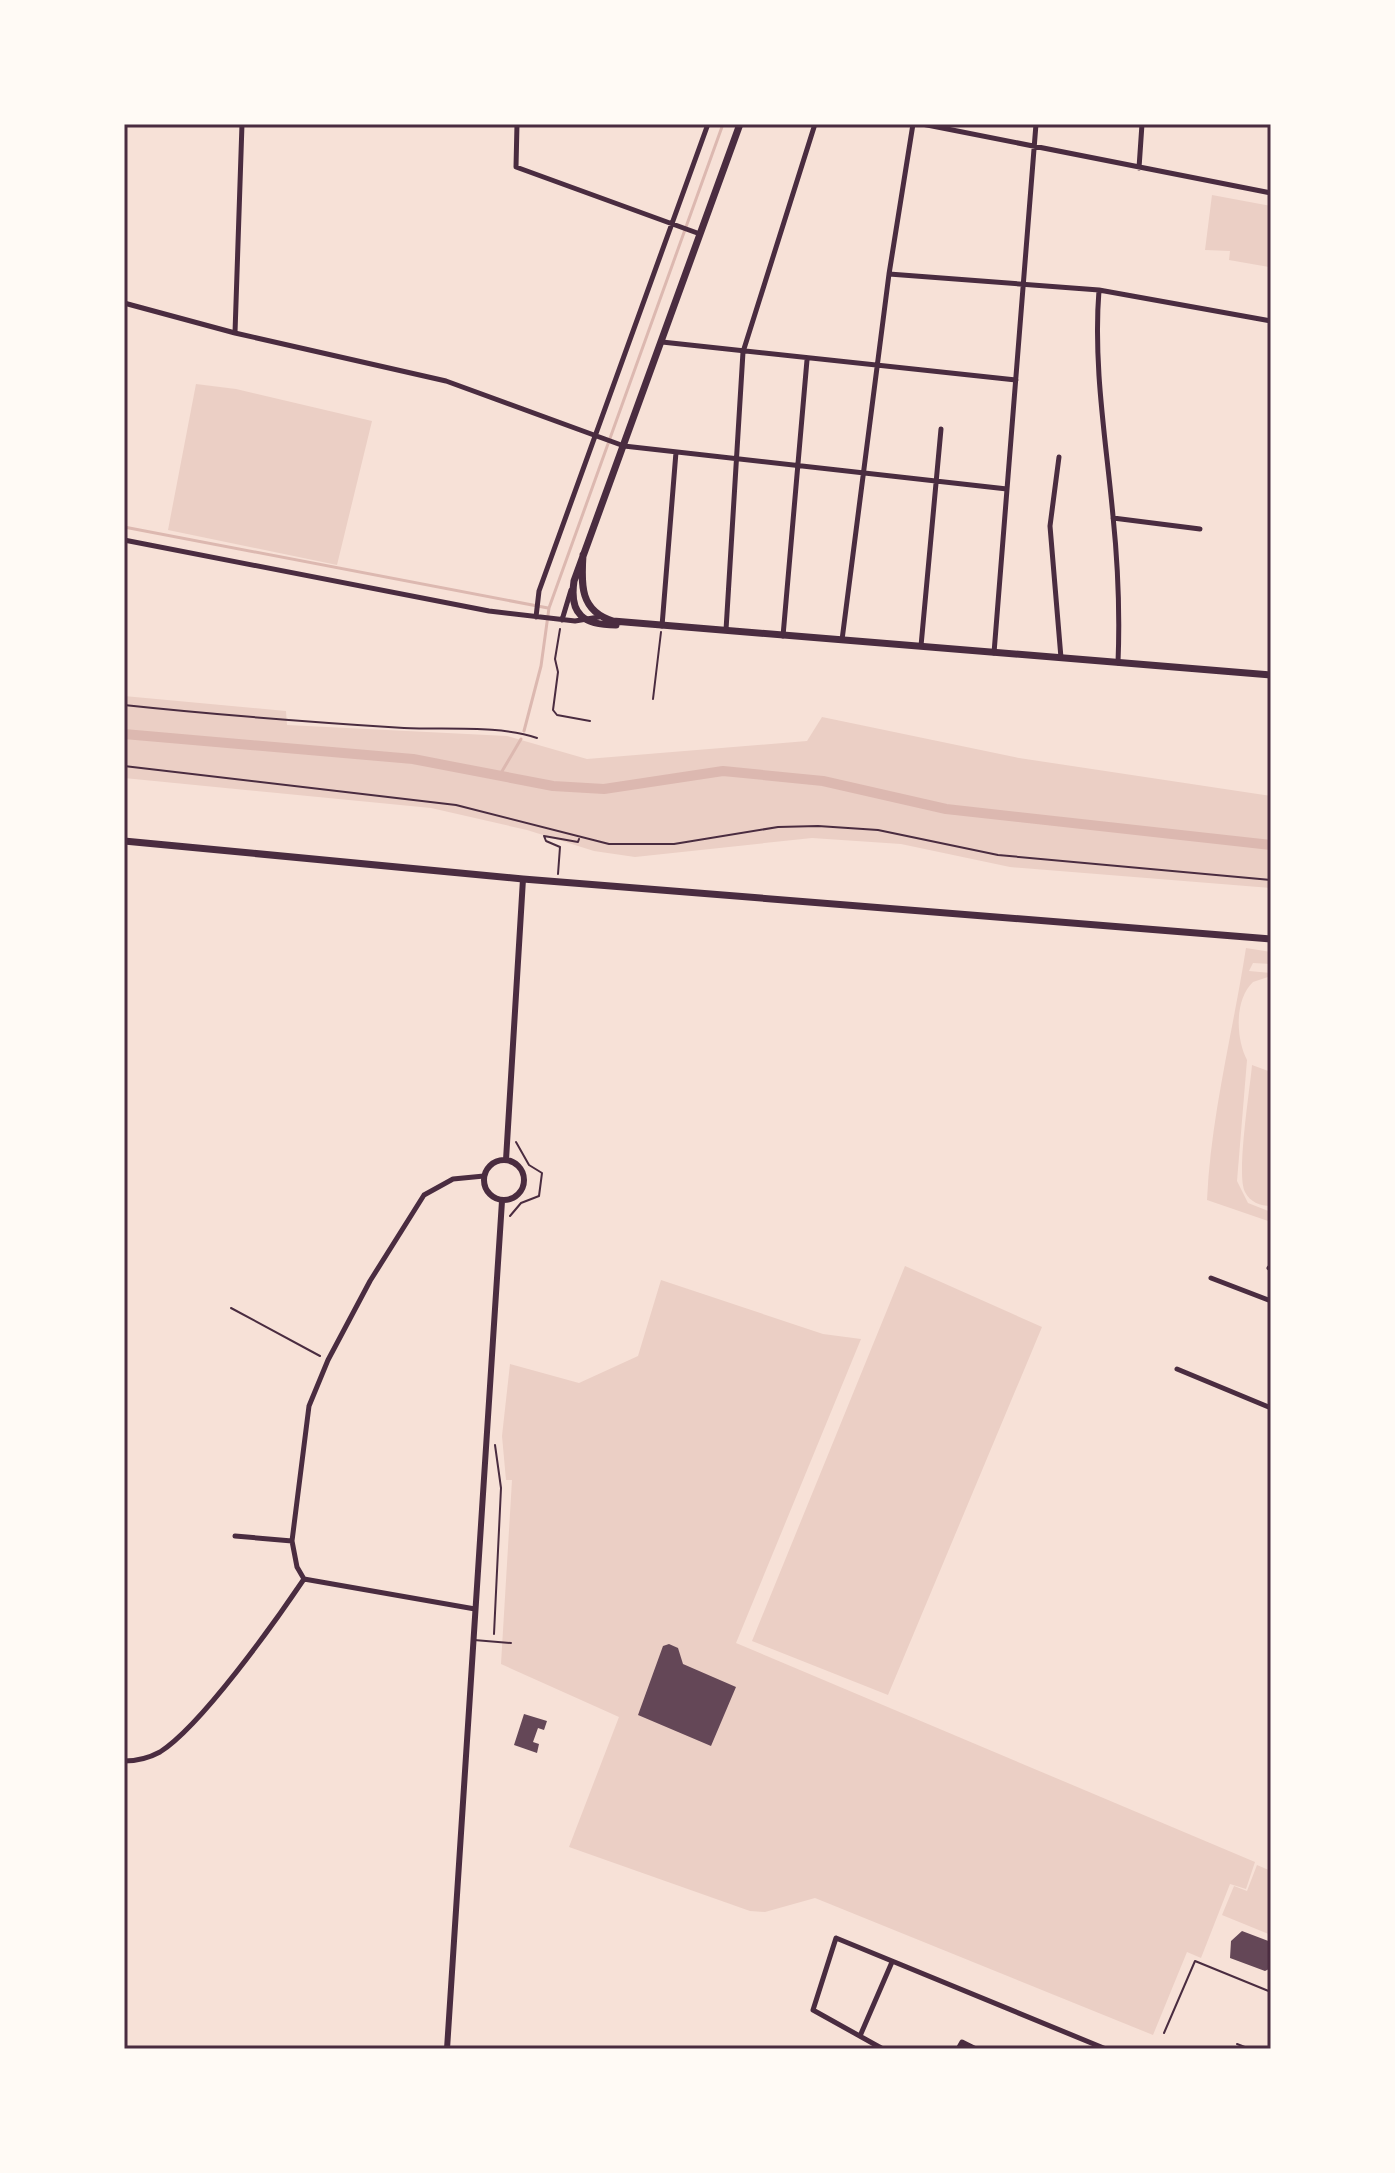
<svg xmlns="http://www.w3.org/2000/svg" width="1395" height="2173" viewBox="0 0 1395 2173" font-family="Manrope,sans-serif">
  <style>
    .green { fill: #ebcfc5 }
    .lines { fill: none; stroke-linecap: round; stroke-linejoin: round }
    .stream { stroke: #dcb8b0; stroke-width: 3 }
    .canal { stroke: #dcb8b0; stroke-width: 10 }
    .building { fill: #644757 }
    .path { stroke: #4a2c40; stroke-width: 2 }
    .service { stroke: #4a2c40; stroke-width: 2 }
    .minor { stroke: #4a2c40; stroke-width: 5 }
    .tertiary { stroke: #4a2c40; stroke-width: 6 }
    .secondary { stroke: #4a2c40; stroke-width: 7 }
    .neatline { fill: none; stroke: #4a2c40; stroke-width: 3 }
  </style>
  <rect width="100%" height="100%" fill="#f7e1d7"/>
  <path class="green" d="M1212,195L1271,206L1269,267L1229,260L1230,251L1205,250Z
    M196,384L236,389L372,421L337,565L168,530Z
    M124,696L286,711L287,725L507,736L587,759L807,741L822,717L1019,758L1271,796V888L1010,867L901,844L812,838L635,857L594,851L527,830L431,808L124,778Z
    M1246,948L1271,952V964L1253,963L1249,971L1271,973V976L1253,982C1234,1000 1236,1039 1247,1060L1237,1181L1248,1203L1271,1212V1222L1207,1200C1211,1114 1233,1032 1246,948Z
    M1252,1065L1271,1072V1206C1260,1206 1250,1202 1245,1192C1236,1175 1250,1089 1252,1065Z
    M905,1266L1042,1327L888,1695L752,1641Z
    M661,1280L823,1334L861,1339L736,1643L1255,1862L1246,1889L1230,1884L1201,1958L1187,1952L1153,2035L815,1898L765,1912L750,1911L569,1847L619,1717L501,1664L512,1480H506L502,1436L510,1364L579,1383L638,1356Z
    M1257,1865L1271,1871V1935L1222,1915L1234,1886L1247,1891Z"/>
  <g class="lines">
    <path class="stream" d="M124,527L548,608
      M524,731L541,666L549,608L723,124
      M501,773L521,739"/>
    <path class="canal" d="M124,734L413,759L553,786L604,789L723,771L823,781L946,809L1271,845"/>
  </g>
  <path class="building" d="M669,1644L678,1648L683,1664L736,1687L711,1746L638,1715L663,1646Z
    M524,1714L547,1721L544,1730L538,1728L533,1742L539,1744L537,1753L514,1745Z
    M1242,1931L1271,1942V1968L1265,1971L1230,1958L1231,1941Z"/>
  <g class="lines">
    <path class="path" d="M560,629L555,659L558,672L553,710L557,715L590,721
      M653,699L661,632
      M124,705C217,715 311,722 404,728C446,730 500,725 537,738
      M124,766L456,805L609,844H674L778,827L818,826L878,830L998,855L1271,880
      M558,874L560,847L546,841L544,836L578,842L579,839
      M510,1216L521,1203L539,1196L542,1173L529,1165L516,1142
      M231,1308L320,1356
      M494,1634L501,1488L495,1445
      M1237,2044L1250,2049"/>
    <path class="service" d="M474,1640L511,1643
      M1164,2033L1195,1961L1271,1992"/>
    <path class="minor" d="M517,124L516,167L700,234
      M922,124L1271,193
      M1139,168L1142,124
      M889,274L1099,290L1271,321
      M1099,290C1093,366 1106,440 1113,516C1118,565 1120,614 1118,663
      M124,303L235,333L446,381L624,446L1007,489
      M235,333L242,124
      M662,342L1016,380
      M1059,457L1050,526L1061,658
      M1113,518L1200,529
      M124,540L489,611L575,621L599,617
      M536,617L539,591L708,124
      M562,620L571,590
      M662,626L676,452
      M726,630L743,352L815,124
      M783,636L807,360
      M842,640L889,274L913,124
      M921,646L941,429
      M994,653L1036,124
      M1269,1268L1271,1269
      M1211,1278L1271,1301
      M1177,1369L1271,1408
      M235,1536L292,1541
      M475,1609L304,1579L297,1567L292,1541L309,1406L328,1360L370,1281L424,1195L453,1179L484,1176
      M124,1761C136,1761 149,1758 160,1752C201,1726 275,1622 304,1579
      M860,2036L892,1962
      M883,2049L813,2010L836,1938L1106,2049
      M958,2049L962,2042L976,2049"/>
    <path class="tertiary" d="M484 1180a20 20 0 1 1 40 0a20 20 0 1 1-40 0Z
      M506,1160L523,879
      M447,2049L502,1201"/>
    <path class="secondary" d="M583,555C581,585 580,611 613,621L1271,675
      M616,625C584,625 569,615 574,581L740,124
      M124,841L523,879L1271,939"/>
  </g>
  <rect width="1395" height="2173" fill="none" stroke="#fffaf5" stroke-width="252"/>
  <rect x="126" y="126" width="1143" height="1921" class="neatline"/>
</svg>
